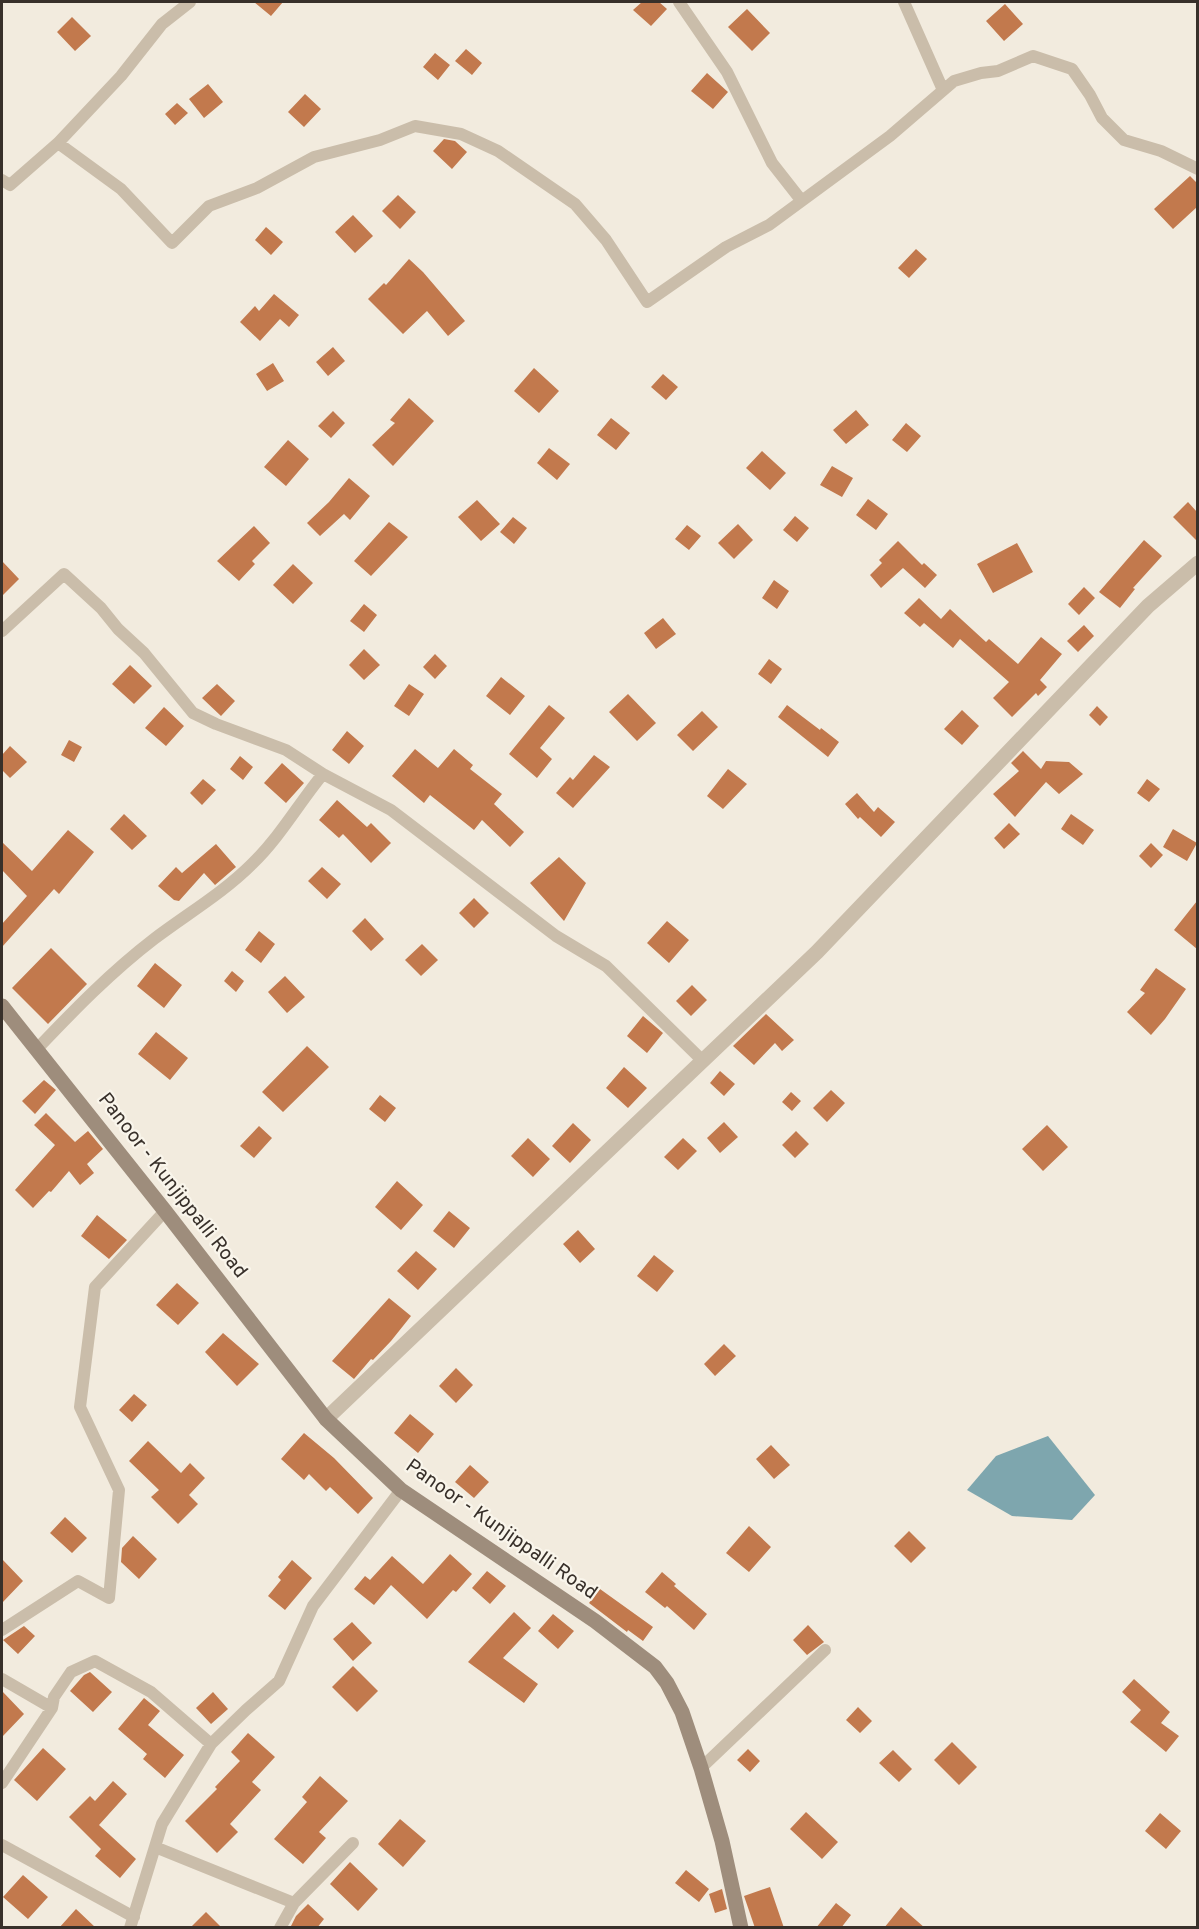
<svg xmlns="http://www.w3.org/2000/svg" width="1199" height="1929" viewBox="0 0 1199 1929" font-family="Overpass,sans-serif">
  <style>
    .water { fill: #7ea6ae }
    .building { fill: #c2794d }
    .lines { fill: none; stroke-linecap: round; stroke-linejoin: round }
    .minor { stroke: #cabdaa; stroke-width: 12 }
    .tertiary { stroke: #cabdaa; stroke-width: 15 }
    .secondary { stroke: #9e8d7c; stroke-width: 15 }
    .labels { text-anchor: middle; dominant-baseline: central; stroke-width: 4.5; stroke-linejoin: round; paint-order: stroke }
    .street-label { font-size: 20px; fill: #38302a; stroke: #f9f5eb }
  </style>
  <rect width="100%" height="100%" fill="#f2ebde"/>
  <path class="water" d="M1048,1436L1095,1495L1072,1520L1012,1516L967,1490L996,1456Z"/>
  <path class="building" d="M254,2H283L271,16Z
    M642,2H659L667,9L651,26L633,10Z
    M1005,4L1023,24L1004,41L986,21Z
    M747,9L770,33L752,51L728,27Z
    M72,17L91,36L75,51L57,32Z
    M466,49L482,63L472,75L455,61Z
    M435,53L450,65L438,80L423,67Z
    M707,73L728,92L713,109L691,91Z
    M208,84L223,102L204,118L189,99Z
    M305,94L321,109L304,127L288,112Z
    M177,103L188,113L175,125L165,114Z
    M444,139L455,141L467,152L452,169L433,151Z
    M1190,176L1197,183V207L1173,229L1154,209Z
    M398,195L416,212L400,229L382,211Z
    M353,215L373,236L355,253L335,232Z
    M266,227L283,242L271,255L255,240Z
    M916,249L927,259L909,278L898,268Z
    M409,259L423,272L465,321L448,336L427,311L403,334L368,299L384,283L386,285Z
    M274,294L299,315L289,327L280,319L260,341L240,322L255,306L259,311Z
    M333,347L345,361L328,376L316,362Z
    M273,363L284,381L267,391L256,374Z
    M534,368L559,391L539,413L514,391Z
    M663,374L678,387L666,400L651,387Z
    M409,398L434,421L393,466L372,445L395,423L390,420Z
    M856,410L869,425L846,444L833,430Z
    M333,411L345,423L331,438L318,426Z
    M611,418L630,433L616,450L597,435Z
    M906,423L921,436L907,452L892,440Z
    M288,440L309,459L286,486L264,467Z
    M549,448L570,464L557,480L537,463Z
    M762,451L786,473L770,490L746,468Z
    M832,466L853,478L842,497L820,485Z
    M349,478L370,496L350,520L344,514L320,536L307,523L329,502Z
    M868,499L888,514L876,530L856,515Z
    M477,500L500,524L481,541L458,517Z
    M1188,502L1197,512V541L1173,517Z
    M795,516L809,528L797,542L783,530Z
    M513,517L527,528L514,544L500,532Z
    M389,522L408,537L371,576L354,561Z
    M738,524L753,540L734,559L718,543Z
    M687,525L701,536L689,550L675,539Z
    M254,526L270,543L252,561L255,564L239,581L217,561Z
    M1144,540L1162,556L1133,588L1135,589L1120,608L1099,592Z
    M898,541L922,565L924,563L937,575L925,588L903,568L881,588L870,575L882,563L879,560Z
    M1017,543L1033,572L993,593L977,564Z
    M2,561L19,579L2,596Z
    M293,564L313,583L293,604L273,585Z
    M774,580L789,591L777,609L762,598Z
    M1084,587L1095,598L1079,615L1068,604Z
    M919,598L941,619L950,609L986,642L989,639L1018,664L1041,637L1062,654L1040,680L1047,687L1038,696L1036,693L1012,717L993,698L1009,682L960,639L953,648L924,623L920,627L904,613Z
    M364,604L377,615L364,632L350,621Z
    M663,618L676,634L656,649L644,633Z
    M1084,625L1094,636L1078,652L1067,641Z
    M364,649L380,665L364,680L349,665Z
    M435,654L447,666L435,679L423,667Z
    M769,659L782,669L771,684L758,674Z
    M130,665L152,686L134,704L112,684Z
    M501,677L525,696L510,715L486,696Z
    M217,684L235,701L221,716L202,698Z
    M409,684L424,694L409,716L394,706Z
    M628,694L656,723L637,741L609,712Z
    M549,705L565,718L540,748L552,759L537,778L509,754Z
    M787,705L820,730L821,728L839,742L828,757L778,717Z
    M1097,706L1108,717L1100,726L1089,715Z
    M164,707L184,726L166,746L145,728Z
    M962,710L979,726L962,745L944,729Z
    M702,711L718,727L693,751L677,735Z
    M347,731L364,746L349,764L332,750Z
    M69,740L82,747L74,762L61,755Z
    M10,746L27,762L10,778L2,770V755Z
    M415,749L438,768L454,749L473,765L470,769L502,794L494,804L524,832L510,847L482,820L474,830L430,795L424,803L392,776Z
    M1023,751L1041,769L1046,761L1069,762L1083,774L1059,794L1046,782L1015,817L993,794L1019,771L1011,763Z
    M594,755L610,767L573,808L556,793L570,777L573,780Z
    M240,756L253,767L243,780L230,769Z
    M282,763L304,783L286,803L264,783Z
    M728,769L747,784L723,809L707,796Z
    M203,779L216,790L202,805L190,793Z
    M1147,779L1160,789L1149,802L1137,793Z
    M857,793L874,812L878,807L895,822L881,837L860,817L858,819L845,804Z
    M337,800L367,827L371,823L391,843L371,863L343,834L339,838L319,820Z
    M124,814L147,836L132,850L110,829Z
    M1071,814L1094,830L1083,845L1061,829Z
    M1009,823L1020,834L1004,849L994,838Z
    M1173,829L1197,843L1187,861L1163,847Z
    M68,830L94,852L59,894L54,889L2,947V924L27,896L2,870V842L32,871Z
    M1151,843L1163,855L1151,868L1139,856Z
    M216,844L236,867L215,885L204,873L179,901L174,900L158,886L176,867L182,873Z
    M559,857L586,883L564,921L530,883Z
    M322,867L341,884L327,899L308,881Z
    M474,898L489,913L474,928L459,913Z
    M1197,901V949L1174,930Z
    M365,918L384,939L371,951L352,931Z
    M667,921L689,940L669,963L647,943Z
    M259,931L275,944L261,963L245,950Z
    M422,944L438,960L421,976L405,960Z
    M51,948L87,984L48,1024L12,988Z
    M155,963L182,985L164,1008L137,986Z
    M1156,968L1186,989L1165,1019L1151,1035L1127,1012L1145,993L1140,990Z
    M232,971L244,981L236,992L224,981Z
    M285,976L305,997L287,1013L268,992Z
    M692,985L707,1000L691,1016L676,1001Z
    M766,1014L794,1040L782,1051L775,1043L754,1065L733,1046Z
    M643,1016L663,1033L647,1053L627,1036Z
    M156,1032L188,1058L170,1080L138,1054Z
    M307,1046L329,1067L283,1112L262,1092Z
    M624,1067L647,1088L628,1108L606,1088Z
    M720,1071L735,1084L724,1096L710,1083Z
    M44,1080L56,1090L35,1114L22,1101Z
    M831,1090L845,1103L827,1122L813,1108Z
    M791,1092L801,1101L792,1111L782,1102Z
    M380,1095L396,1108L385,1122L369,1109Z
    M46,1113L75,1142L88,1131L103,1149L87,1164L94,1173L80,1185L69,1171L51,1192L49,1191L33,1208L15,1190L55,1145L34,1125Z
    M724,1122L738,1137L720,1153L707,1138Z
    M573,1123L591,1140L570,1163L552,1146Z
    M1047,1125L1068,1147L1043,1171L1022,1149Z
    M259,1126L272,1138L254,1158L240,1146Z
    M796,1131L809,1144L795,1158L782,1145Z
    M528,1138L550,1159L533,1177L511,1156Z
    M683,1138L697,1151L678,1170L664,1157Z
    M397,1181L423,1205L401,1230L375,1207Z
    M449,1211L470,1228L454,1248L433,1231Z
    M97,1215L127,1240L109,1259L81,1236Z
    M578,1230L595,1249L580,1263L563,1244Z
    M416,1251L437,1269L418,1290L397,1271Z
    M654,1255L674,1271L657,1292L637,1276Z
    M177,1283L199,1303L178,1325L156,1305Z
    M389,1298L411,1316L391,1341L373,1360L371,1359L354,1379L332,1361Z
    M223,1333L259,1364L237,1386L205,1352Z
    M724,1344L736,1356L715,1376L704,1364Z
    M456,1368L473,1385L456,1403L439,1386Z
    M134,1394L147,1405L132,1422L119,1410Z
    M410,1414L434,1434L418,1453L394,1433Z
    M304,1433L334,1458L373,1498L358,1514L330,1487L326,1491L309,1474L304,1480L281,1459Z
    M148,1441L181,1473L190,1463L205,1478L189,1495L198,1504L178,1524L151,1497L159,1490L129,1461Z
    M771,1445L790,1465L774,1479L756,1459Z
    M470,1465L489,1482L474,1498L455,1482Z
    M65,1517L87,1538L72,1553L50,1533Z
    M749,1526L771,1547L749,1572L726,1553Z
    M909,1531L926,1548L911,1563L894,1546Z
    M133,1536L157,1559L139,1579L121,1562L122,1548Z
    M450,1554L472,1574L456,1592L453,1590L427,1619L391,1585L374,1605L354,1589L365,1576L370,1580L392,1556L423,1584Z
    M2,1559L23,1581L2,1603Z
    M292,1560L312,1578L285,1610L268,1596L281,1580L278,1577Z
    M487,1571L506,1586L490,1604L472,1588Z
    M662,1572L676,1584L674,1586L707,1614L694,1630L667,1606L665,1608L645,1592Z
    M600,1589L653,1627L643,1641L628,1630L627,1632L589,1603Z
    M514,1612L531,1628L503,1658L538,1684L524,1703L468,1662Z
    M553,1614L574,1631L558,1649L538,1631Z
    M352,1622L372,1643L353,1661L333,1639Z
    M808,1625L824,1642L807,1655L793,1640Z
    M24,1626L35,1636L18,1654L3,1640Z
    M353,1666L378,1691L357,1712L332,1687Z
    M90,1672L112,1692L93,1712L70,1691L84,1675Z
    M1134,1679L1170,1712L1161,1723L1179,1736L1166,1752L1130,1722L1141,1710L1122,1692Z
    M2,1691L24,1714L2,1737Z
    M213,1692L228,1709L211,1724L196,1708Z
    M144,1698L160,1711L148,1725L184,1755L165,1778L143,1759L147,1754L118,1729Z
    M858,1707L872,1721L860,1733L846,1720Z
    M248,1733L275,1757L252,1782L261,1790L230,1824L238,1832L217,1853L185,1821L217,1789L215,1787L240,1761L231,1752Z
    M952,1742L977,1767L959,1785L934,1760Z
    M43,1748L66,1769L37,1801L14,1780Z
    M748,1749L760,1761L750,1772L737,1760Z
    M893,1750L912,1769L899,1782L879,1763Z
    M320,1776L348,1801L319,1832L326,1838L303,1864L274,1839L307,1802L302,1797Z
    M113,1781L127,1794L99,1825L136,1859L120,1878L95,1856L101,1849L69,1817L90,1796L95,1801Z
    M806,1812L838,1842L822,1859L790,1829Z
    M1160,1813L1181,1831L1166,1849L1145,1831Z
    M400,1819L426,1841L403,1867L378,1844Z
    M350,1862L378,1889L358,1911L330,1884Z
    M686,1870L709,1889L699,1902L675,1883Z
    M23,1875L48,1897L28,1919L3,1897Z
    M770,1887L784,1928H755L744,1896Z
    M722,1889L727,1909L715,1913L709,1894Z
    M836,1903L851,1915L841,1928H816Z
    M308,1904L324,1919L317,1928H290L296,1916Z
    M901,1907L925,1928H884Z
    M76,1909L96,1928H59Z
    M206,1912L222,1928H190Z"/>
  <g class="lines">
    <path class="minor" d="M679,2L727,72L772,163L801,200
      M904,2L943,90
      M58,143L121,189L172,243L209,206L257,188L314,157L380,140L415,126L461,134L498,151L575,204L606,240L647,302L726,247L769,225L890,136L954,81L981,73L998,71L1033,56L1072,69L1090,95L1102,118L1124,140L1161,151L1198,169
      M2,180L10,185L58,143L121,76L162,24L190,2
      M2,631L64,574L101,608L118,629L144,653L193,713L216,724L286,750L323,774L391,810L556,936L606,966L703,1061
      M37,1049C74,1010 111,972 154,939C187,914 223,893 252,864C280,837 299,803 323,774
      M2,1630L78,1581L109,1598L119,1490L80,1407L95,1287L165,1211
      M2,1679L52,1708L2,1783
      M52,1708L54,1697L71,1672L95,1661L151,1692L211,1744
      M701,1768L825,1650
      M2,1845L134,1917
      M155,1847L294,1903L353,1843
      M130,1928L162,1824L211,1744L246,1710L279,1681L313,1606L401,1490
      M280,1928L294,1903"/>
    <path class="tertiary" d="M326,1419L817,952L1148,606L1198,563"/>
    <path class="secondary" d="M2,1006L165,1211L326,1419L401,1490L595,1621L655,1667L667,1683L682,1712L701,1768L722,1841L741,1928"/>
  </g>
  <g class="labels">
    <g class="street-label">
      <text transform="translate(172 1186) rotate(52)">Panoor - Kunjippalli Road</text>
      <text transform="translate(501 1530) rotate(35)">Panoor - Kunjippalli Road</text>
    </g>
  </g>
  <rect width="1199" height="1929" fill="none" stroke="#38302a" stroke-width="6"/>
</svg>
